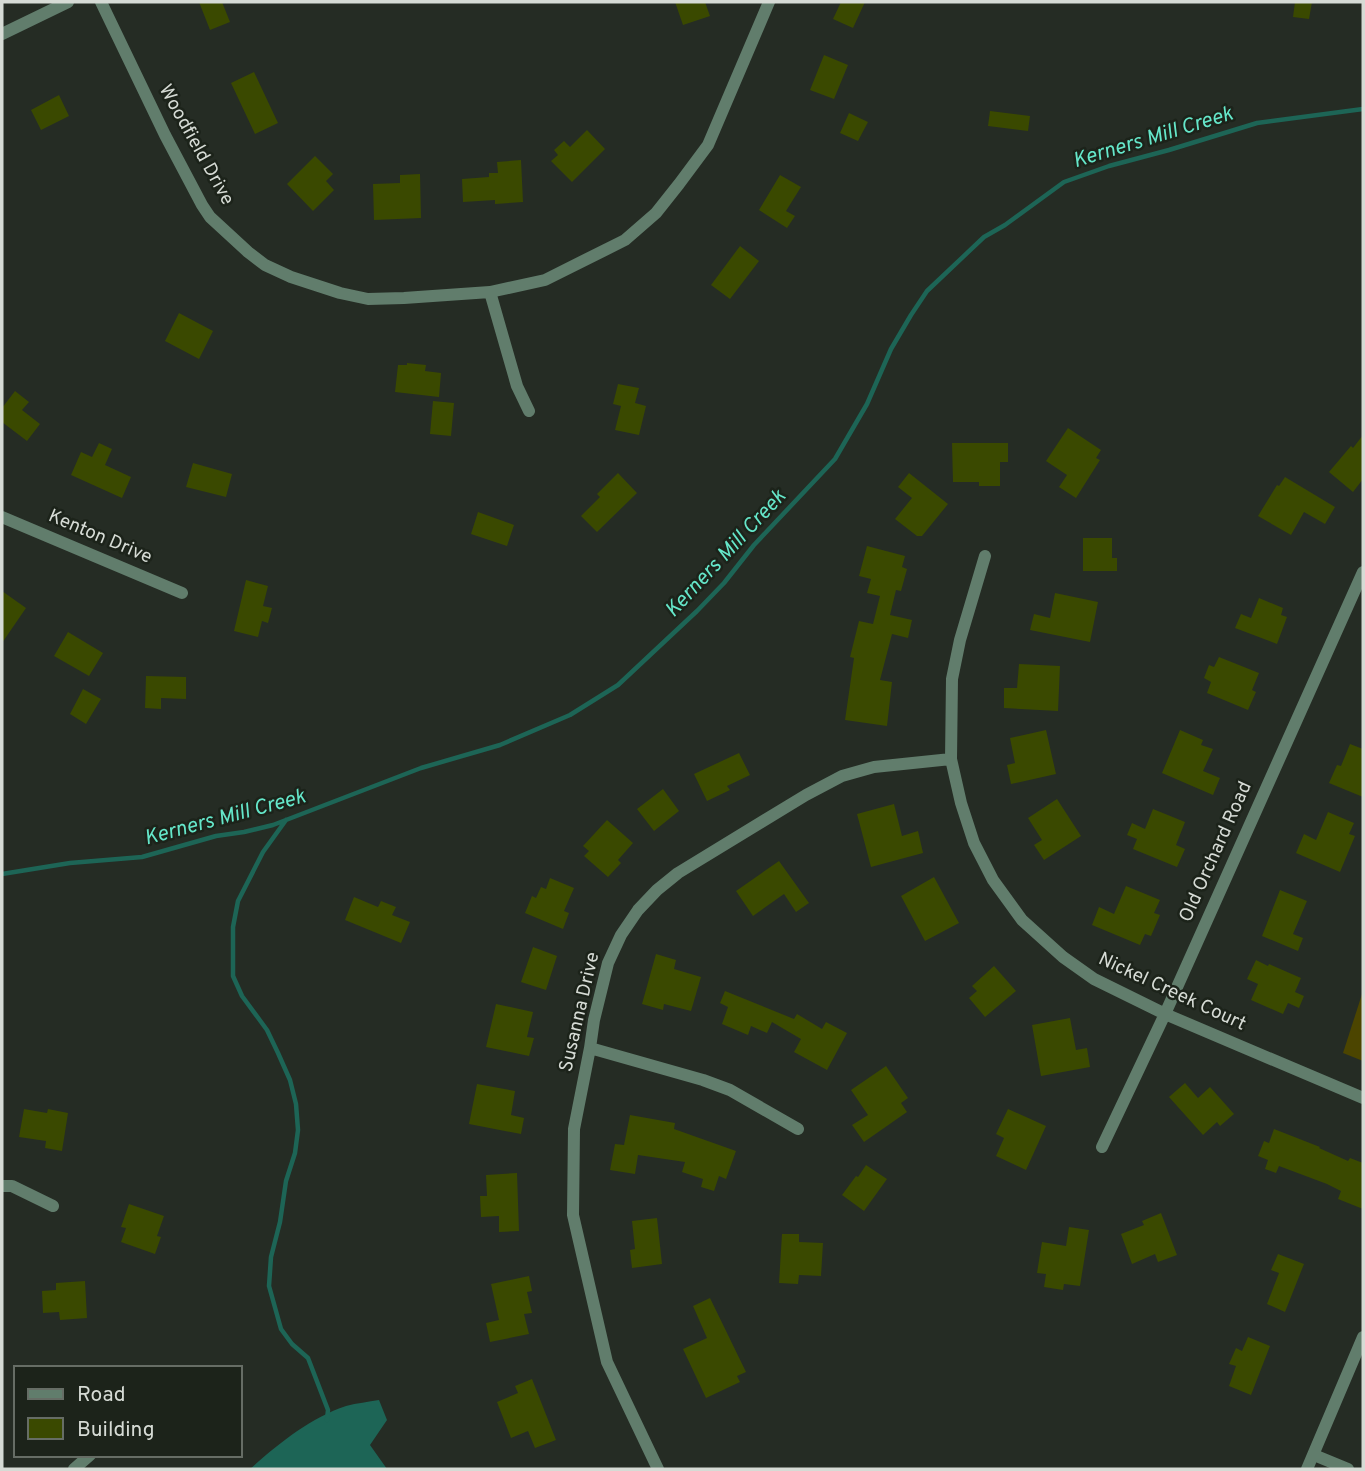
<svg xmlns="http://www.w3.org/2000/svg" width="1365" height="1471" viewBox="0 0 1365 1471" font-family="Overpass,sans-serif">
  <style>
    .green { fill: #4c4500 }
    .water { fill: #1d6556 }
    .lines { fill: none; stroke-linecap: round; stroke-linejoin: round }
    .stream { stroke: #1d6556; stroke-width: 4.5 }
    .building { fill: #3a4900 }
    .minor { stroke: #617d6c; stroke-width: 12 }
    .labels { text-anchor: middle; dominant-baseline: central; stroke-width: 5; stroke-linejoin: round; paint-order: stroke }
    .street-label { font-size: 19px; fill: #d6dbd5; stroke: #1c231a }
    .water-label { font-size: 21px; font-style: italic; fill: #65e7ca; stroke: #1c231a }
  </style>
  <rect width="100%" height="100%" fill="#252c24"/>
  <path class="green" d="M1363,991V1061L1343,1053Z"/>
  <path class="water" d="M379,1400L387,1420L370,1445L387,1469H250C278,1444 310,1418 346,1406C357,1403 368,1402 379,1400Z"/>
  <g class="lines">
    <path class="stream" d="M286,820L263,852L238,901L233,927V976L242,996L267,1030L278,1053L290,1080L296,1104L298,1130L295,1153L286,1181L280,1222L271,1257L269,1286L281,1329L292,1344L308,1358L328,1410L327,1420
      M2,874L70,863L142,857L216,836L244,832L273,825L421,768L500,745L570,715L618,685L697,611L724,583L754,545L835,459L867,404L891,349L911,315L927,291L984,237L1005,225L1064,182L1109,166L1169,150L1257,123L1363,109"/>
  </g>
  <path class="building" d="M199,2H222L230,22L210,30Z
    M675,2H705L710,16L683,25Z
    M841,2H865L853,28L833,19Z
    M1295,2H1312L1309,19L1293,17Z
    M824,55L848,65L834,99L810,90Z
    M254,72L278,123L255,134L231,83Z
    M59,95L69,116L41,130L31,110Z
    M990,111L1030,116L1028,131L988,126Z
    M849,113L868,122L858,141L840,133Z
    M587,130L605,149L572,182L551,161L558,155L554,150L564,141L570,147Z
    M315,156L333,174L326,181L334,190L313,211L287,184Z
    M521,160L523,202L495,204V200L463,202L462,179L489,177V173H498L497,162Z
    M420,174L421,218L374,220L373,184L400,183V175Z
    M780,175L801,187L786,211L795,216L787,228L759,210Z
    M740,246L759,261L730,299L711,285Z
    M179,313L213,331L199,359L165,341Z
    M407,363L426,365L425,371L441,373L439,397L395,392L398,365H407Z
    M618,384L639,388L635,403L646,406L639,435L615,430L621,406L613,404Z
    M15,391L29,402L22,410L40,424L27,441L2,422V408Z
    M433,401L454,403L451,436L430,434Z
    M1068,428L1101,450L1096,458L1100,460L1076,498L1059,487L1067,475L1046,461Z
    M1363,435V479L1353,492L1329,472L1351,446L1353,448Z
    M99,443L112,449L105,465L131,477L122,498L71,475L81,452L92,457Z
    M952,443H1008V462H1000V486H979V482H953Z
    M193,463L232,474L226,497L186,487Z
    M618,473L637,493L597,532L581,516L600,497L597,494Z
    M909,473L948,504L922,536H917L895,519L912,498L898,487Z
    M1285,477L1335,507L1325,524L1304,512L1291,535L1258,516L1277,485L1279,486Z
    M478,512L514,525L507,546L471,534Z
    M1083,538H1112V558H1117V571H1083Z
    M867,546L905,556L902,567L907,569L901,591L896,590L890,615L912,620L908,638L892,634L880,680L892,682L887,726L845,720L854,658L850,657L859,621L873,624L880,596L867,593L871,579L859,576Z
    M246,580L268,586L263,606L272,608L268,623L262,621L258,637L234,631Z
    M2,591L26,608L2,643Z
    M1055,593L1098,602L1090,642L1030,630L1034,614L1050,618Z
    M1259,598L1283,608L1281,615L1287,617L1277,644L1235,628L1241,614L1251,618Z
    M68,632L103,653L89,676L54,656Z
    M1219,657L1259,673L1252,690L1256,692L1248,710L1207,693L1211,682L1204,678L1209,665L1214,667Z
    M1019,664L1060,666L1058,711L1004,708V688H1017Z
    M146,676L186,677V699L161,698V709L145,708Z
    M83,689L101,699L86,724L70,714Z
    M1046,730L1056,774L1011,784L1007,765L1015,763L1010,738Z
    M1180,730L1203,740L1201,745L1213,749L1203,771L1220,778L1213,795L1162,773Z
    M1350,744L1363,749V797L1329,783L1337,765L1341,766Z
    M739,753L750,775L727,786L730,790L707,801L694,774Z
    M663,789L679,811L654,831L637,809Z
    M1057,799L1081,836L1044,860L1034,845L1042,840L1028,818Z
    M894,804L902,836L918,831L923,853L871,867L857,814Z
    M1153,809L1185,822L1176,845L1185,849L1177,867L1133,849L1137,839L1127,835L1132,823L1145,829Z
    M1328,812L1354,823L1349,834L1355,836L1340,872L1296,853L1304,834L1316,840Z
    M607,820L633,843L618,860L621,863L608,877L584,856L589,851L583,846Z
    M779,861L809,903L796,912L784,894L753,916L736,891Z
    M934,877L959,923L925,941L901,896Z
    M550,878L574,888L564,911L569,913L563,929L525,913L532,896L536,898L541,887L546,889Z
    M1126,886L1160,900L1154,913L1160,915L1151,936L1145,934L1140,945L1092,925L1099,907L1114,914Z
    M1280,890L1307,901L1293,934L1303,938L1298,951L1262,936Z
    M354,897L378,907L381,901L396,907L392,915L410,922L401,943L345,920Z
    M533,947L557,956L546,990L521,982Z
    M656,954L676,960L674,969L701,977L691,1011L664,1004L663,1010L642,1004Z
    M1256,960L1268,966L1269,964L1301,978L1295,992L1304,996L1299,1008L1288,1003L1283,1014L1251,1000L1258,984L1247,979Z
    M994,966L1016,991L985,1017L969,998L977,991L972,986Z
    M725,991L794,1019L797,1014L822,1029L826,1022L847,1033L827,1070L794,1052L801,1039L772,1022L767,1033L751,1026L748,1035L722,1024L728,1007L720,1003Z
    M496,1004L533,1012L527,1037L534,1038L529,1056L486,1047Z
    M1070,1018L1076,1050L1087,1048L1090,1067L1041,1076L1032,1025Z
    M886,1066L908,1098L901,1103L907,1112L864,1142L852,1125L868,1115L851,1090Z
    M1185,1083L1198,1098L1210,1087L1234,1114L1220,1126L1217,1122L1203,1135L1169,1097Z
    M477,1084L515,1091L511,1115L524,1118L521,1134L469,1124Z
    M24,1109L47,1113L48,1109L68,1113L62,1151L45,1148L46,1141L19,1137Z
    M1008,1109L1046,1126L1026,1170L996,1156L1004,1138L996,1134Z
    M630,1115L675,1123L674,1129L736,1151L726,1179L719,1176L714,1191L701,1187L703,1179L682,1172L685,1162L638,1155L635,1174L610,1170L615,1144L624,1145Z
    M1274,1129L1320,1147L1319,1148L1348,1161L1350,1158L1363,1163V1209L1338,1199L1341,1191L1327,1184L1279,1166L1276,1173L1265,1169L1268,1160L1258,1156L1264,1141L1269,1143Z
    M866,1165L887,1179L864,1211L842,1195L856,1176L858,1177Z
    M517,1173L519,1231L499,1232V1216L481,1217L480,1196H487L486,1175Z
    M129,1204L164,1216L157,1236L161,1237L155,1254L121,1242L126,1228L121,1227Z
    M1161,1213L1177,1255L1158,1262L1155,1254L1132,1264L1121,1234L1144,1225L1142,1221Z
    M657,1218L662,1264L632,1268L630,1250L635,1249L632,1221Z
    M1069,1227L1089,1230L1080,1286L1064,1284L1063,1290L1044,1287L1046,1274L1037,1273L1042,1242L1066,1246Z
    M782,1234H799V1242L823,1243L821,1276L799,1275L798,1284L779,1283Z
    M1278,1254L1304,1264L1285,1312L1267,1304L1279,1273L1271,1270Z
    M529,1276L532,1291L527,1292L532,1313L524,1314L529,1334L490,1342L486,1323L499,1320L491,1284Z
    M85,1281L87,1318L60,1320L59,1312L43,1313L42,1291L56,1290V1283Z
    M710,1298L746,1372L737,1376L740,1382L706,1398L683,1349L707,1338L693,1306Z
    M1248,1337L1270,1346L1251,1395L1229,1386L1236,1366L1229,1364L1236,1348L1242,1351Z
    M532,1379L556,1440L535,1448L528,1431L511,1438L497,1402L518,1393L515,1386Z"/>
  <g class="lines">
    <path class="minor" d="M101,2L165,135L202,205L210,217L248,252L265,265L291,277L340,293L368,299L404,298L490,292L545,280L625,240L656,213L679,184L708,145L769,2
      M2,34L68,2
      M490,292L517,386L529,411
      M2,517L182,593
      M985,556L960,640L952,679L951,759L961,803L974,843L993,880L1022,920L1063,957L1094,979L1165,1014L1363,1098
      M590,1048L703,1080L730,1090L798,1129
      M1102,1147L1165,1014L1363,572
      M2,1186H12L53,1206
      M1314,1455L1348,1469
      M74,1469L90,1455
      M658,1469L607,1362L573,1215L574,1129L590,1048L594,1020L608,963L621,935L638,910L657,890L678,873L806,795L842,776L874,767L951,759
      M1307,1469L1363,1337"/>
  </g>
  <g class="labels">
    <g class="street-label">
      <text transform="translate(196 145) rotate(61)">Woodfield Drive</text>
      <text transform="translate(100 537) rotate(23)">Kenton Drive</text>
      <text transform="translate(1216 852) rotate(-66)">Old Orchard Road</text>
      <text transform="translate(1172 992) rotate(25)">Nickel Creek Court</text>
      <text transform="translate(580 1012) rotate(-77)">Susanna Drive</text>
    </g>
    <g class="water-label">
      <text transform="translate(1153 138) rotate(-17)">Kerners Mill Creek</text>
      <text transform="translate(726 554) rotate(-47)">Kerners Mill Creek</text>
      <text transform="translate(225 818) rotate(-15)">Kerners Mill Creek</text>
    </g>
  </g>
  <rect width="1365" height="1471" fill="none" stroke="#d6dbd5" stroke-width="7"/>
  <rect x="14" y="1366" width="228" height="91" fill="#1c231a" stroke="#666d65" stroke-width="2"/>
  <rect x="28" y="1389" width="35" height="10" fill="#617d6c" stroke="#666d65" stroke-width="2"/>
  <text x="77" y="1401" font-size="21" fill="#d6dbd5">Road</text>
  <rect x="28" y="1418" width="35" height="21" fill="#3a4900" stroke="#666d65" stroke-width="2"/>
  <text x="77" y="1436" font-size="21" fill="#d6dbd5">Building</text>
</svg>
